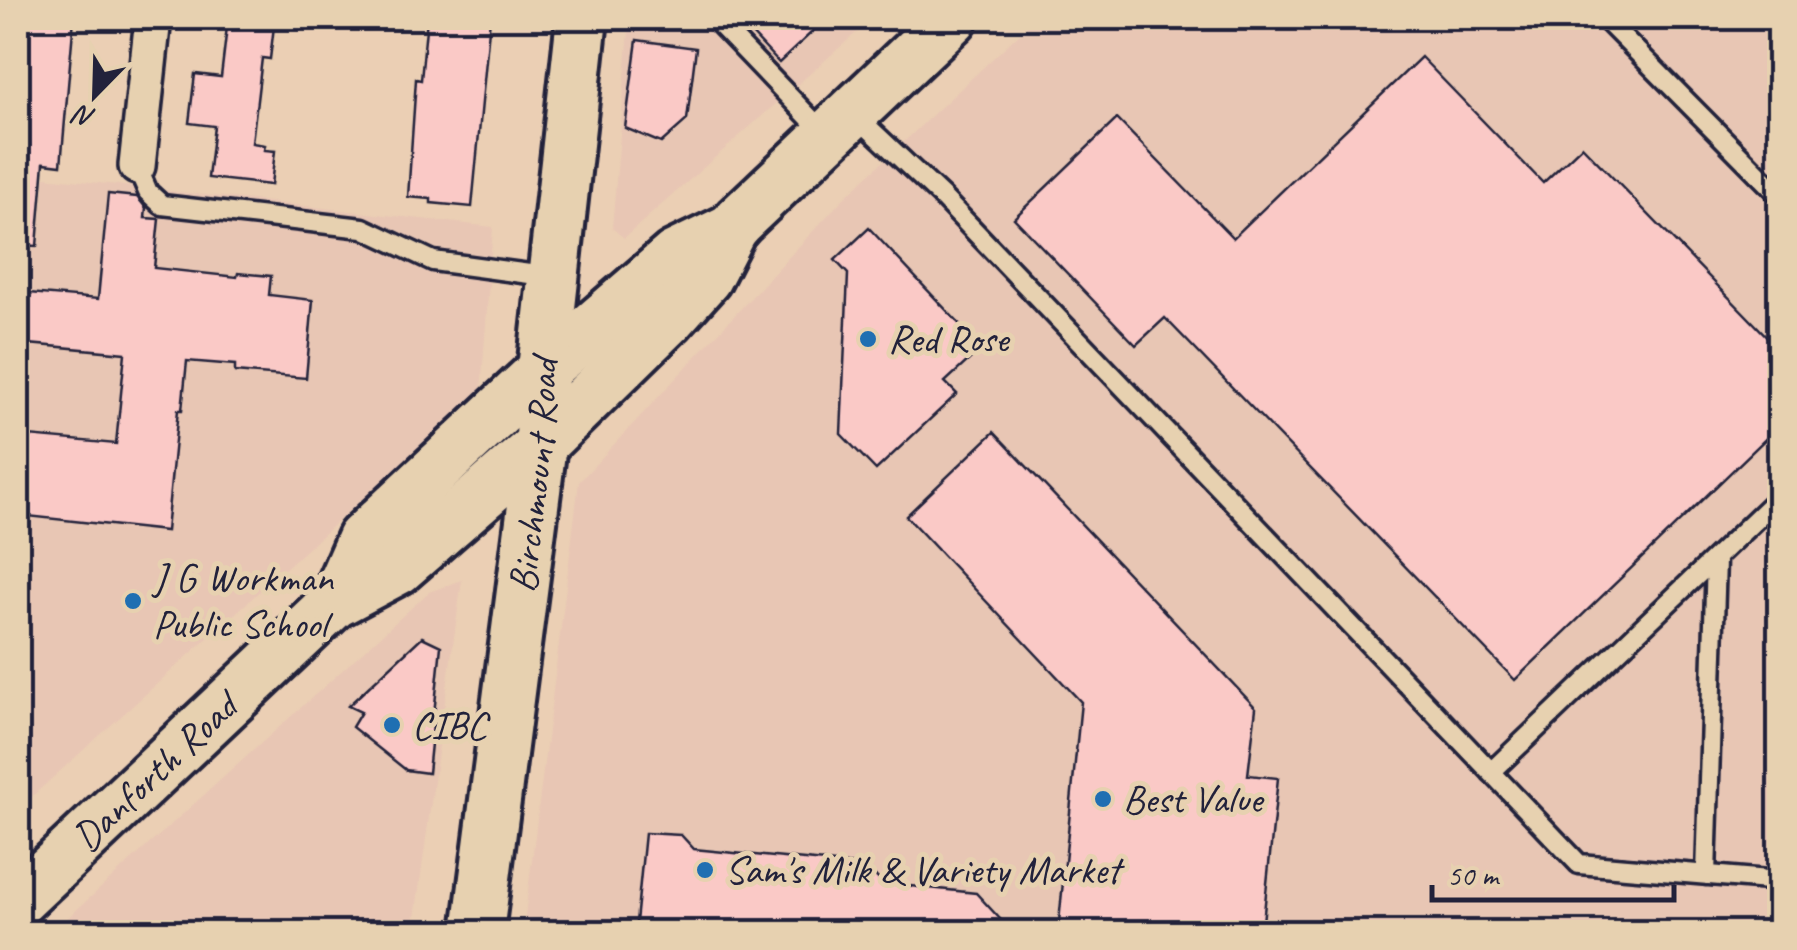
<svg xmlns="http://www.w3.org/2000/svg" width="1797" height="950" viewBox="0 0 1797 950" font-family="Caveat,sans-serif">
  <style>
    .built { fill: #e8c6b4 }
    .building { fill: #fac9c6; stroke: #22223b; stroke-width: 2.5 }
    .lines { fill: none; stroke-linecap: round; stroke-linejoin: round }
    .service-casing { stroke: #22223b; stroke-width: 25 }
    .minor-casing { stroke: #22223b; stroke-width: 42 }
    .secondary-casing { stroke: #22223b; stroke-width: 58 }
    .service { stroke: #e7d1b0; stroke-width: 18 }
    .minor { stroke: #e7d1b0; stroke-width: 35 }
    .secondary { stroke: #e7d1b0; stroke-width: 50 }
    .poi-dot { fill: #1f6fb2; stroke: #e7d1b0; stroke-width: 4 }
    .labels { text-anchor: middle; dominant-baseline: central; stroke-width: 10; stroke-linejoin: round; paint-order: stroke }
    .poi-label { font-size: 40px; fill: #22223b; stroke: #e7d1b0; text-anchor: start }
    .street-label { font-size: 40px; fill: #22223b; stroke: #e7d1b0 }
  </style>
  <rect width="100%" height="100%" fill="#ebcfb4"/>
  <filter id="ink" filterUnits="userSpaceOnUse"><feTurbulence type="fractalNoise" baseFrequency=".01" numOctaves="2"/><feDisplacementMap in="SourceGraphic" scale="20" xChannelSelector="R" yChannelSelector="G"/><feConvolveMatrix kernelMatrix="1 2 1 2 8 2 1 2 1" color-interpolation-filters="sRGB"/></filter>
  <g filter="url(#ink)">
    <path class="built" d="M630,18H873L624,238L612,228Z
      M1036,18H1779V932L1679,929L1678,932H523L579,482L844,198Z
      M18,174L493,227L481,392L18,809Z
      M462,580L413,932H52L429,592Z"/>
    <path class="building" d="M18,18H74L61,165L44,163L37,246L18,245Z
      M228,18H275L270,59L262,58L252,143L265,145L264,150L275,151L271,185L208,178L214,126L189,123L195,74L221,77Z
      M427,18H490L472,207L431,203V199L408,197L416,79L421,80Z
      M737,18H827L779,63Z
      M637,40L696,48L687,120L661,143L625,128Z
      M1421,57L1543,183L1582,146L1780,350V425L1515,680L1165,318L1136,345L1014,218L1117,119L1233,238Z
      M108,194L137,197L146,208L145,218L159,219L154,268L237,277L238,273L271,276L269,295L313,300L306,378L235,372V365L187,361L182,410H178L166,531L18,515V435L116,444L125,353L18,343V292L98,299Z
      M869,228L982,348L945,382L957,394L876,470L841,434L848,274L835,260Z
      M994,432L1256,708L1248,775L1278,778L1262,932H1058L1081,702L906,516Z
      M422,637L441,646L428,773L406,770L352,727L361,712L348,706Z
      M645,833L681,835L694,849L866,866L882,883L976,893L1012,932H635Z"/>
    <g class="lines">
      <defs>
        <path id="service" d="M714,18L824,133
          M1604,18L1780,196
          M854,114L941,196L1579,864L1780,881
          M137,166L148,192L162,205L363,228L433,261L552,277
          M1491,772L1780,496
          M1706,875L1716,560"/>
        <path id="minor" d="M137,166L153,18"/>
        <g id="secondary">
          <path d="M334,603L362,539L543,370L675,256L731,229"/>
          <path id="s1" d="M18,901L334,603L398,569L541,444L669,319L706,278L731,229L739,220L952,18"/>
          <path id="s2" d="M478,932L541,444L543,370L582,18"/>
        </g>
      </defs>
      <use href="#service" class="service-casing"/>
      <use href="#minor" class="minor-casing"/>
      <use href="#secondary" class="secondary-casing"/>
      <use href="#service" class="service"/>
      <use href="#minor" class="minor"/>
      <use href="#secondary" class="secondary"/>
    </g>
  </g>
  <g class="poi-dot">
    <circle cx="868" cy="339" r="10"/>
    <circle cx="133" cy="601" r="10"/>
    <circle cx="392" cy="725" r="10"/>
    <circle cx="1103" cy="799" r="10"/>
    <circle cx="705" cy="870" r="10"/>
  </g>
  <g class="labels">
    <g class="poi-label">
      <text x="888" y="339">Red Rose</text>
      <text x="153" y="578">J G Workman<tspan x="153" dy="46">Public School</tspan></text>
      <text x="412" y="725">CIBC</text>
      <text x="1123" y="799">Best Value</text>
      <text x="725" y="870">Sam's Milk &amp; Variety Market</text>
    </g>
    <g class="street-label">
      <text stroke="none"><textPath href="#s2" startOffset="460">Birchmount Road</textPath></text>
      <text stroke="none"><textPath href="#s1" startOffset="188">Danforth Road</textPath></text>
    </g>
  </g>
  <rect width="1797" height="950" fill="none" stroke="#e7d1b0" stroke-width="60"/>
  <rect x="30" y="30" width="1737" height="890" fill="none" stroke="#22223b" stroke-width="4" filter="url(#ink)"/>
  <g transform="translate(95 95) rotate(203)" stroke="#e7d1b0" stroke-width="8" paint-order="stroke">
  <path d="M0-8L18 38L0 25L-18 38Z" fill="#22223b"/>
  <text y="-15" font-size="28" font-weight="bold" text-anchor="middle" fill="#22223b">N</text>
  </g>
  <path d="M1432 885v15h242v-15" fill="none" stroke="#22223b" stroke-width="5"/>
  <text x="1447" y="885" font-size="30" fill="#22223b" stroke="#e7d1b0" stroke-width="8" paint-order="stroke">50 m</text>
</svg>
